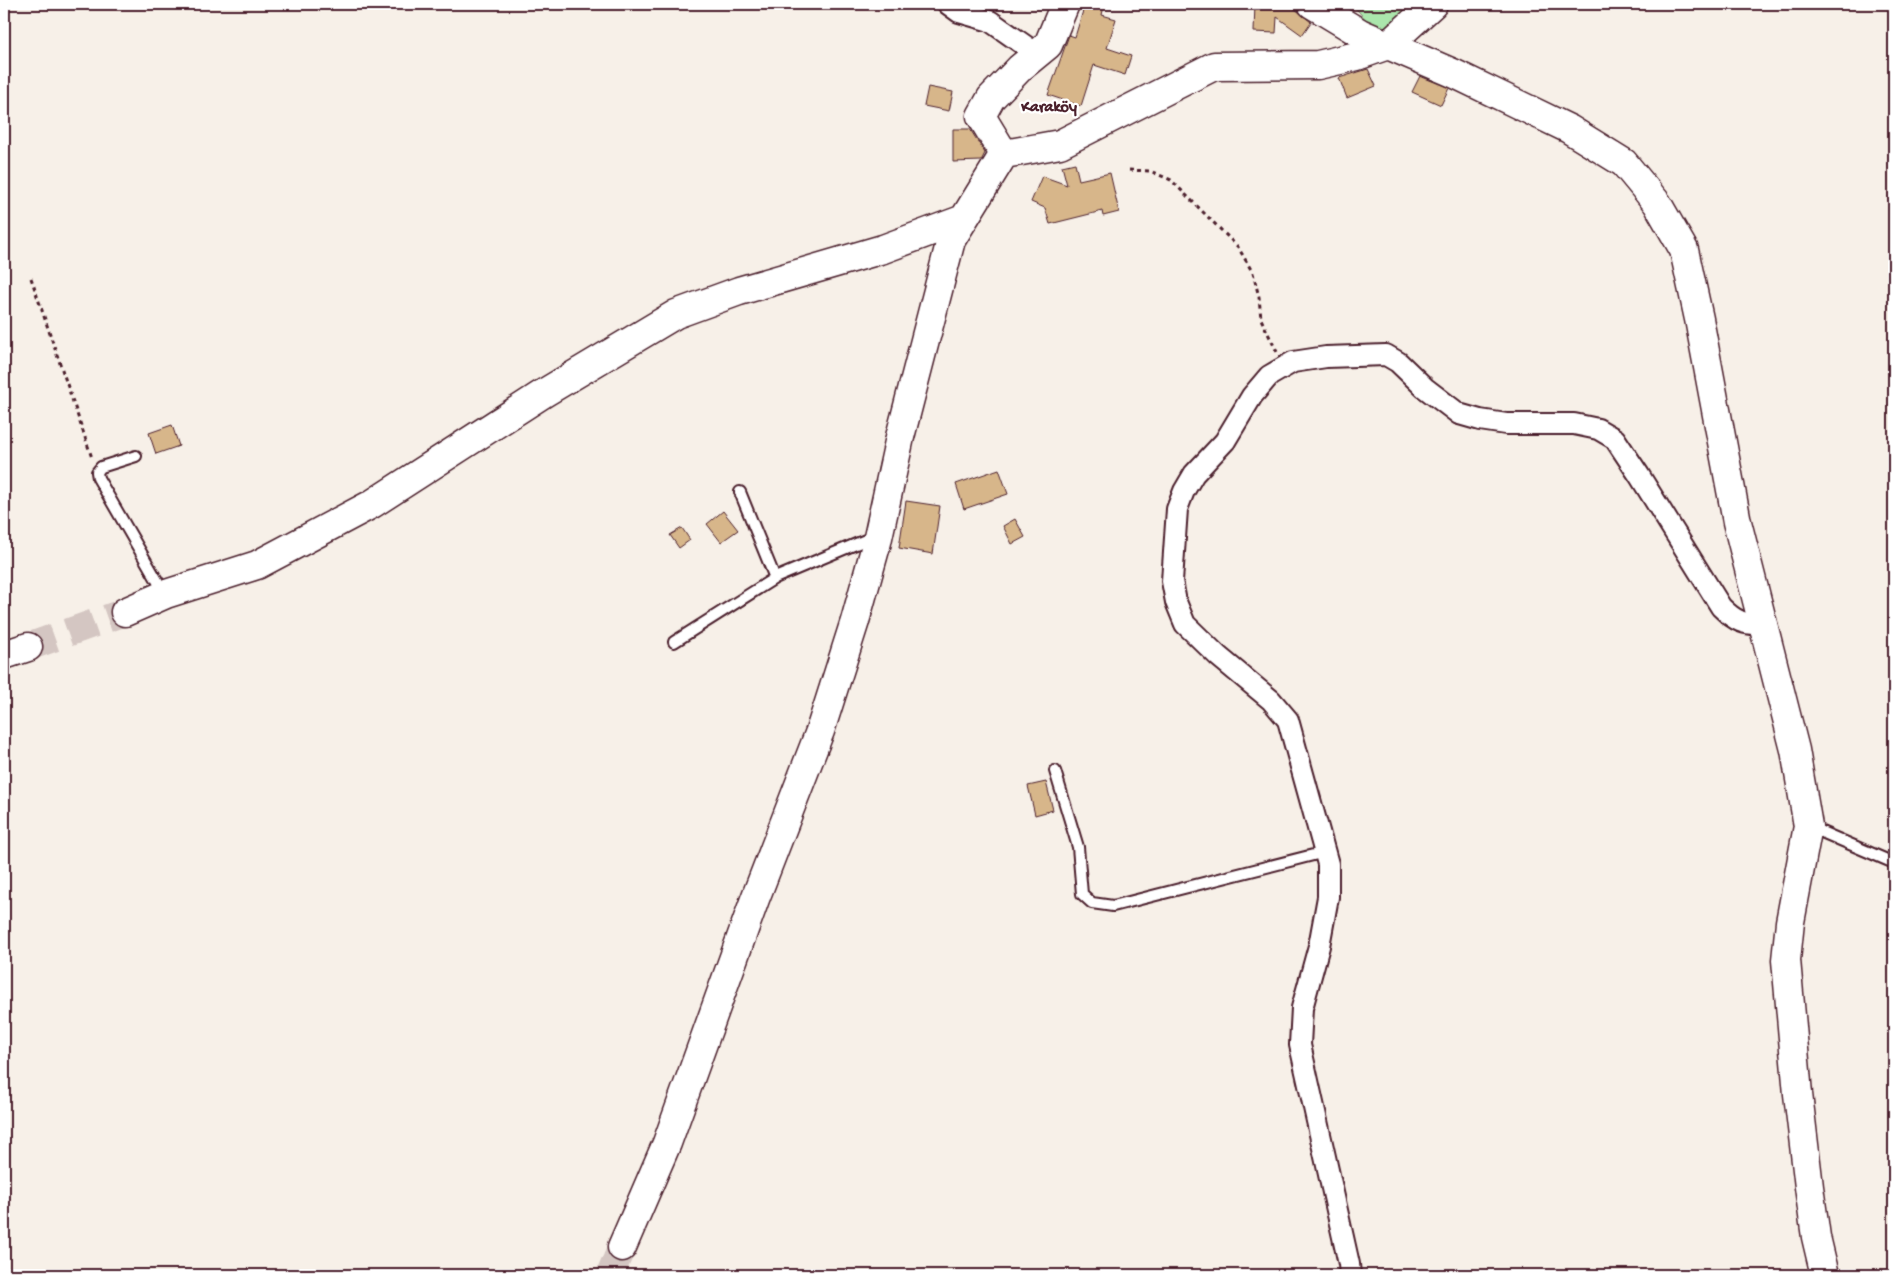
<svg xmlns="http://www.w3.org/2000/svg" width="1898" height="1279" viewBox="0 0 1898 1279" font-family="'Gochi Hand',sans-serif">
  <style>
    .green { fill: #abe6ac; stroke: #7a826c }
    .building { fill: #d7b68a; stroke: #4a1f2b }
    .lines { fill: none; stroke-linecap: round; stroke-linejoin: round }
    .secondary-tunnel { stroke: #d4c6c2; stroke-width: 28; stroke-dasharray: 28 14; stroke-linecap: butt }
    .lane-casing { stroke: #4a1f2b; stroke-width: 14 }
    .street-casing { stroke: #4a1f2b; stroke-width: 24 }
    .secondary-casing { stroke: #4a1f2b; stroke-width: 31 }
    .path { stroke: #4a1f2b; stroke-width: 3; stroke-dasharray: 4 4; stroke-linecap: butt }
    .lane { stroke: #fff; stroke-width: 10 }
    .street { stroke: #fff; stroke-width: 20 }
    .secondary { stroke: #fff; stroke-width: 28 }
    .labels { text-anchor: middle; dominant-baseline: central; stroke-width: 4.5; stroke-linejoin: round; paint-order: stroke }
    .quarter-label { font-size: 16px; font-weight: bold; fill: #4a1f2b; stroke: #fff }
  </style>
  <rect width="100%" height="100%" fill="#f7f0e8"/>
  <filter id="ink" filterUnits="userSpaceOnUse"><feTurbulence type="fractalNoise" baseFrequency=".02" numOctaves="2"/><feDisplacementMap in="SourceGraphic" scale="10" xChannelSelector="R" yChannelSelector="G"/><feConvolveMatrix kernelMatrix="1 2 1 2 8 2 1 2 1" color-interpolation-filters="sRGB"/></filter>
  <g filter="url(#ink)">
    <path class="green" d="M1352,4H1415L1388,45Z"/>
    <path class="building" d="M1085,4H1096L1104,6L1102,15L1116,19L1107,48L1131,56L1125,75L1094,65L1081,106L1048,95L1069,35L1075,37Z
      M1255,4H1289L1311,22L1302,35L1277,17L1276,33L1254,32Z
      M1368,69L1376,86L1347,98L1339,78Z
      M1420,76L1449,88L1441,105L1412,92Z
      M928,87L953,92L949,111L924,106Z
      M953,129H970L985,153L981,161L953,162Z
      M1075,163L1079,180L1110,173L1119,212L1103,216L1102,211L1050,224L1045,208L1031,202L1042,176L1067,185L1062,166Z
      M172,425L179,446L156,454L149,433Z
      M999,469L1008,494L964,509L956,484Z
      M906,501L940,506L933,554L899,548Z
      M723,511L738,530L721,542L707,524Z
      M1015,519L1025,537L1012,544L1003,526Z
      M682,528L690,540L679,548L670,535Z
      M1046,782L1053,810L1035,815L1028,786Z"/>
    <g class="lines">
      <path class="secondary-tunnel" d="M28,647L125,612
        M610,1275L622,1247"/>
      <defs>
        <path id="lane" d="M136,456L101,467L97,472L98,478L165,594
          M740,492L775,578
          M674,642L775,578L875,536
          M1055,771L1078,847L1082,894L1092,903L1113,906L1325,852
          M1810,827L1894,863"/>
        <path id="street" d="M948,4L959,12L990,21L1037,54
          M1350,1275L1349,1264L1300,1045L1302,1008L1319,946L1328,897V864L1288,720L1271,700L1218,656L1185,624L1176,602L1172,581L1177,509L1184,491L1194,474L1225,441L1252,396L1269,376L1293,362L1326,357L1386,355L1398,362L1425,388L1459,414L1480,420L1506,424H1574L1598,429L1615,439L1639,475L1721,607C1736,622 1743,624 1764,625"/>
        <path id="secondary" d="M1312,4L1360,33L1453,73L1569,129L1624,163L1657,203L1684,250L1699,319L1737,522L1795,750L1808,826L1790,922L1786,960L1798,1094L1809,1187L1816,1237L1825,1275
          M1004,154L1060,144L1214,66L1318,65L1357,56L1388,45L1433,4
          M125,612L166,594L257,565L372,504L544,393L676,314L739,291L883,249L964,219
          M4,655L28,647
          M622,1247L667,1143L755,899L820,731L855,621L877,542L900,437L951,240L1004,154L981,116L991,98L1020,68L1048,45L1065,4"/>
      </defs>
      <use href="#lane" class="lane-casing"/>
      <use href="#street" class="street-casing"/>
      <use href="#secondary" class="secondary-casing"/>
      <path class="path" d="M1129,170L1150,171L1171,180L1238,247L1253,273L1259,297L1261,319L1277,352
        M31,278L92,458"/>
      <use href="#lane" class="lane"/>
      <use href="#street" class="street"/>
      <use href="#secondary" class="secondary"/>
    </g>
  </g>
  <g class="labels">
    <g class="quarter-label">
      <text x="1049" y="108">Karaköy</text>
    </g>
  </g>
  <rect width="1898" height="1279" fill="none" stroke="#fff" stroke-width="20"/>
  <rect x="10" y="10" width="1878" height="1259" fill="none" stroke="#4a1f2b" stroke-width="2" filter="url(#ink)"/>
</svg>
